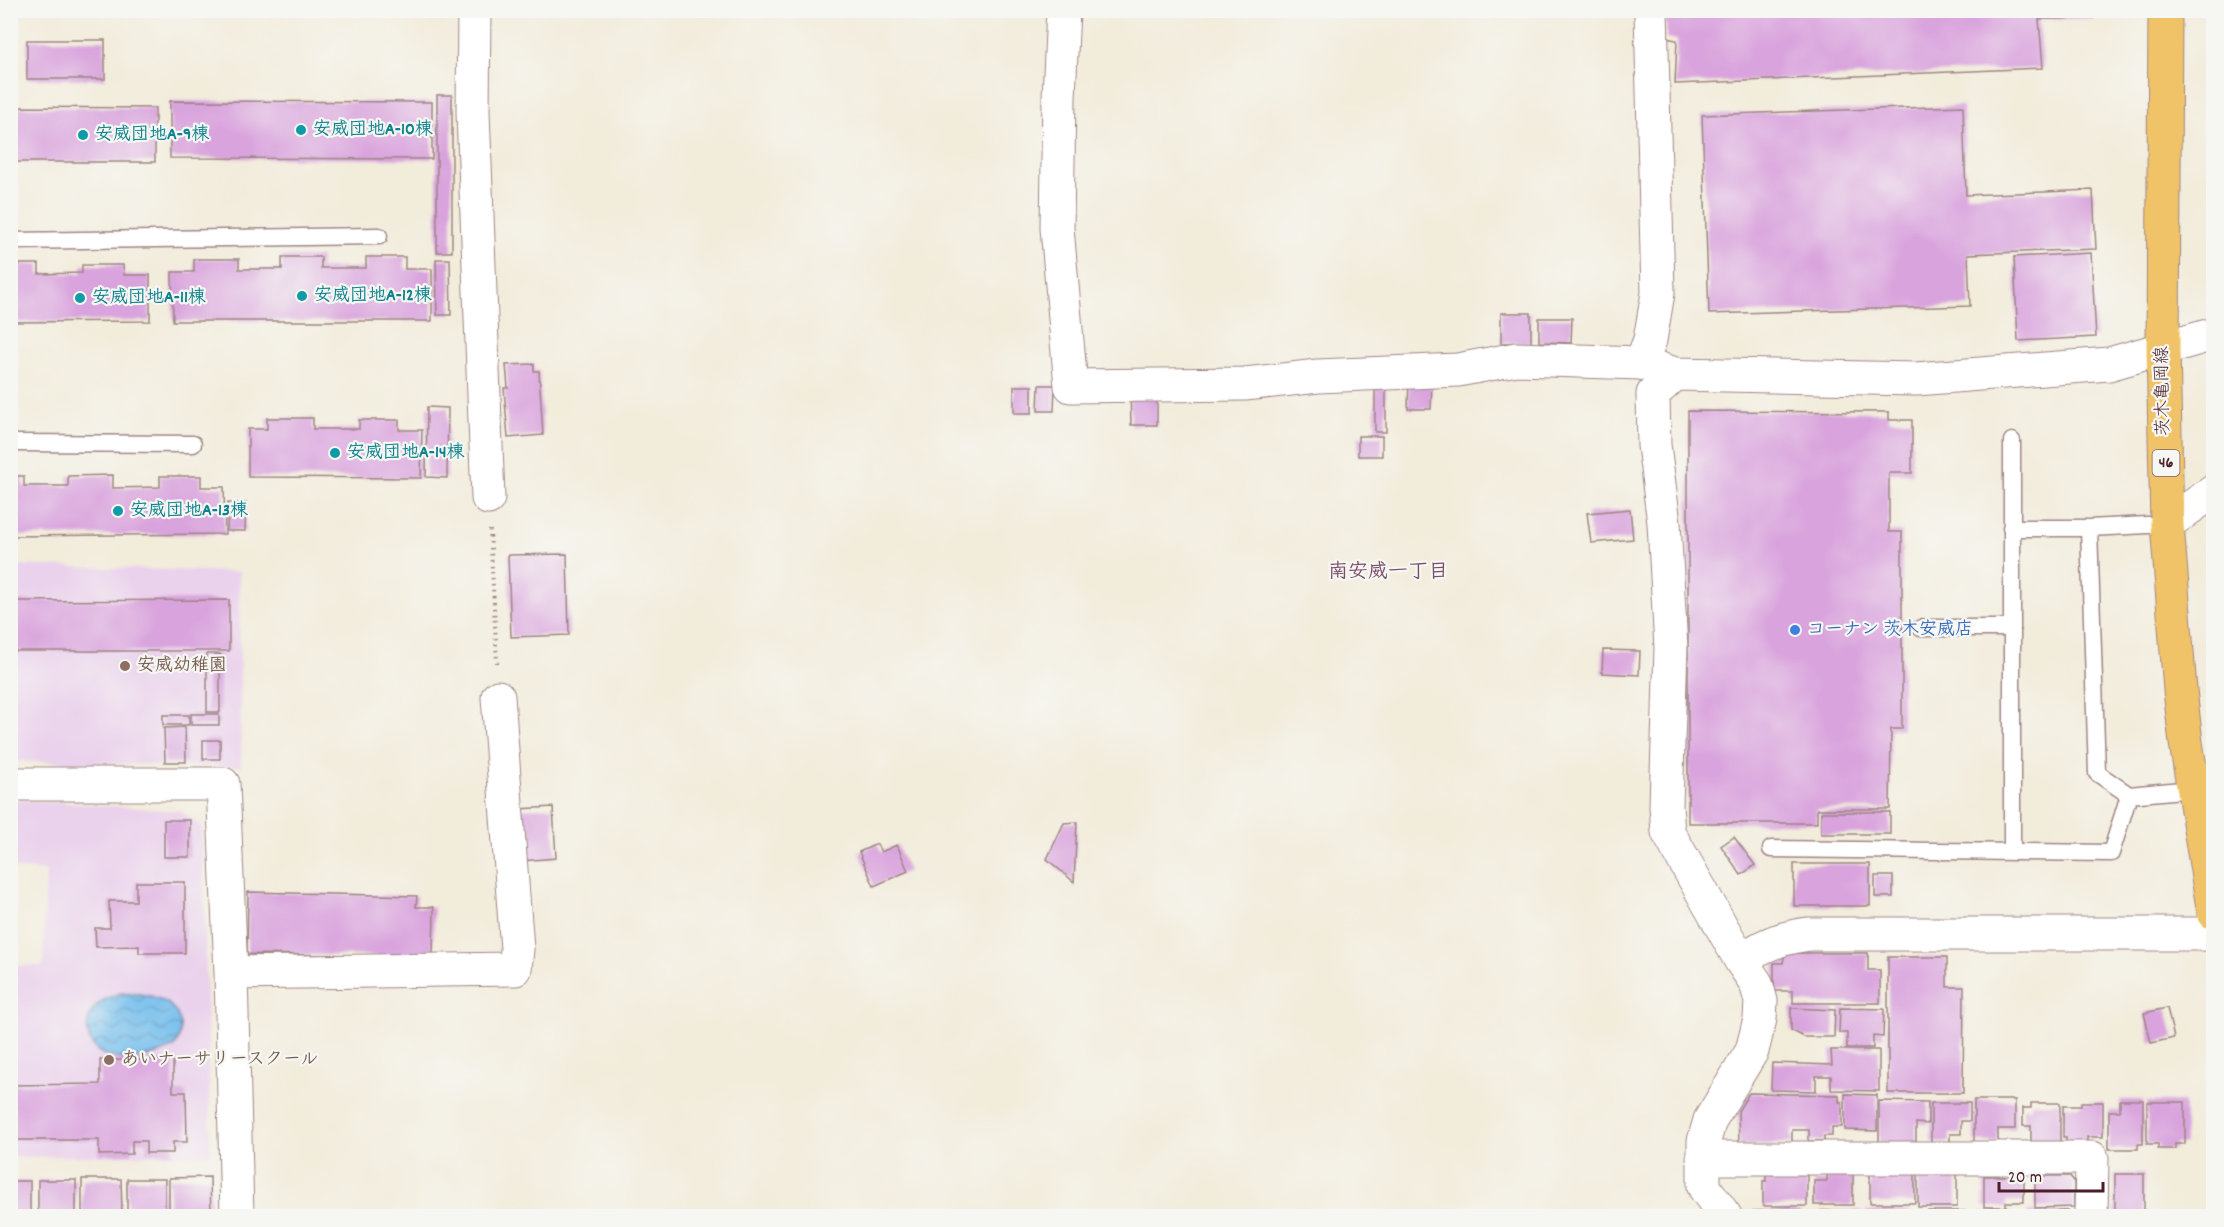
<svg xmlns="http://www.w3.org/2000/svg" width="2224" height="1227" viewBox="0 0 2224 1227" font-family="Dekko,'Klee One',sans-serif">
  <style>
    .built { fill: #ead1ec }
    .water { fill: url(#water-waves); stroke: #5e6e8c; stroke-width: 1.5 }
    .building { fill: #d9a3dd }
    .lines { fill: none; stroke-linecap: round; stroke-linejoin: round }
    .lane-casing { stroke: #9e8683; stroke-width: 19 }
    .street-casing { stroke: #9e8683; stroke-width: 35 }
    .primary-casing { stroke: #9e8683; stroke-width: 35 }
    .path { stroke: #9e8683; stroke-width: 4; stroke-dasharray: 1.5 4.5; stroke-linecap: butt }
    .lane { stroke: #fff; stroke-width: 16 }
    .street { stroke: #fff; stroke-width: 33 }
    .primary { stroke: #f0c369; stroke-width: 33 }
    .culture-dot { fill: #0f9aa8; stroke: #f6f6f2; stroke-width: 2 }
    .shop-dot { fill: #3f7fe0; stroke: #f6f6f2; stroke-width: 2 }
    .education-dot { fill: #8d6e63; stroke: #f6f6f2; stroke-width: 2 }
    .labels { text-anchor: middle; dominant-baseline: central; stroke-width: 4.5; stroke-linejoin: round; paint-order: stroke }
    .shield { fill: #f6f6f2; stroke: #7e6067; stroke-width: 1.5 }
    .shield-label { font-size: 16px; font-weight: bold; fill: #4a1f2b }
    .culture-label { font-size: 18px; font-weight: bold; fill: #0d838f; stroke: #f6f6f2; text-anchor: start }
    .street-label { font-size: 18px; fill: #4a1f2b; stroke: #f6f6f2 }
    .shop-label { font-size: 18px; font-weight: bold; fill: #366cbe; stroke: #f6f6f2; text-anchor: start }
    .education-label { font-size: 18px; font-weight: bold; fill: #785e54; stroke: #f6f6f2; text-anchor: start }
    .neighbourhood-label { font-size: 20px; font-weight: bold; fill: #7c4d69; stroke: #f6f6f2 }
  </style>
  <defs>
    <pattern id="water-waves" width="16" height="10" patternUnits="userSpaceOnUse" patternTransform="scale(1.5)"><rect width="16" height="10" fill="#73beed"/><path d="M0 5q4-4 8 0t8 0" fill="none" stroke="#609ac0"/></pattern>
  </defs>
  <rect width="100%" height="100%" fill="#f6f6f2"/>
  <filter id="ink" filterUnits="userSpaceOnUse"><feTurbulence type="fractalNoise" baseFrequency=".0167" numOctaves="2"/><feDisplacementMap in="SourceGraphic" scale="12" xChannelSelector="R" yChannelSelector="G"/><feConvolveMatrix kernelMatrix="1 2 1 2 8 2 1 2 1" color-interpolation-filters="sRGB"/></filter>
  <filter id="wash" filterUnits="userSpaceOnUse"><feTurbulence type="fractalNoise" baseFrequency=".008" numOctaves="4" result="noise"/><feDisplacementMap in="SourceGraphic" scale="24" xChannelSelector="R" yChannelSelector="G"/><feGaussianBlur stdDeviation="1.35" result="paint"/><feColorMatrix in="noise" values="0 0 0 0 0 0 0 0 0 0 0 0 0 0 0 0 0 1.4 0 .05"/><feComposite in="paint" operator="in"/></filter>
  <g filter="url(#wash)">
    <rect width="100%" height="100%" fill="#f2ecdb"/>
    <path class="built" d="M11,565L239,572L241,767L11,761Z
      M10,799L181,811L202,827L211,1154L11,1157V966H43L46,871L11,868Z"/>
    <path class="water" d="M121,993C143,993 176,996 180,1024C181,1033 180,1040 174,1047C156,1056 131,1063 111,1057C87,1051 80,1024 96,1006C103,999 111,996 121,993Z"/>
    <g id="blocks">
      <path class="building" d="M1666,10H2092L2093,18L2039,19L2043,68L1675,84L1677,40L1666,38Z
        M27,40H105V79H27Z
        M437,95H452V252H437Z
        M170,101L432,102V159L170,158Z
        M1963,106L1966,195L2093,190L2096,249L1968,254L1970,306L1709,314L1702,115Z
        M10,107L155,108V162H10Z
        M2091,253L2096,337L2018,341L2014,257Z
        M282,257H321V268H366V257H405V269H432V321H173L172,272H194V259H239V269H282Z
        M436,259H450L451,315H437Z
        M10,264H39V274L82,273V265H123L124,275H150V321L10,322Z
        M1501,313H1531V343H1501Z
        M1539,318H1572L1571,343L1539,342Z
        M534,364V371H539L543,435L508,438L504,388H508L506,365Z
        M1409,378H1432L1431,409H1408Z
        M1375,383H1386V432H1375Z
        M1039,385H1055L1054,411H1038Z
        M1014,386H1032V413H1014Z
        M1157,388V425H1131L1130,389Z
        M427,407L448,408L447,478L426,477Z
        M1688,411L1889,412V420H1912V473H1889V532H1902V729H1891L1890,809H1817V823H1688Z
        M267,418H313V429H359V420H399V430H422L421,478L248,477V429H267Z
        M1358,436H1382V456H1358Z
        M113,475V488L160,487V476H201V487H224L225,534L10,536V476H24V486H68V476Z
        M228,503H246L245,531H227Z
        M1630,509L1633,539L1591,543L1587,513Z
        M567,554L569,635L511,637L508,555Z
        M229,600V651H10V601Z
        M1603,650L1640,651L1639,675L1602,673Z
        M207,654H220V712H207Z
        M191,714H219V725H191Z
        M163,715H189V725H163Z
        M185,727L186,762H165L164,728Z
        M203,740H220V759H203Z
        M553,807L556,858L521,861L518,809Z
        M1821,812H1890V834H1821Z
        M164,820H190V857H164Z
        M1077,822L1074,882L1047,859L1064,823Z
        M1734,837L1755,865L1741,875L1721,846Z
        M877,844L881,852L897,845L908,871L874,886L859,852Z
        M1794,864H1870V906H1794Z
        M1875,876H1893V897H1875Z
        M136,882H185V953H139V946L96,947L95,928H110L109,901H136Z
        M248,892L417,896L416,907H434L433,957L247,954Z
        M1785,953H1868V970H1880V1003H1793V991H1774V963H1783Z
        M1888,957H1947V987H1964L1963,1093H1888Z
        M1791,1008L1835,1010L1834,1037H1804L1791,1030Z
        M1840,1008L1884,1009L1883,1037L1873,1036V1048H1847V1033H1839Z
        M2167,1008L2174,1038L2151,1043L2144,1013Z
        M1831,1050H1879V1091L1831,1090V1076H1816V1091L1771,1090L1772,1063L1832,1065Z
        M100,1060H173V1092H186L187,1142H173V1153H146V1141H132V1154L99,1155V1140H10V1085L100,1084Z
        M1749,1093L1839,1095V1102H1842V1127H1832V1136H1824V1141H1809V1130H1792V1143L1739,1146L1738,1111Z
        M1845,1094L1877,1095V1131L1845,1130Z
        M1974,1100H2015V1129H1998V1142H1974Z
        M2120,1100H2143V1144H2138V1149H2109V1111H2120Z
        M1879,1101L1928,1102V1124L1916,1123V1145L1879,1144Z
        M2081,1102H2103V1137H2087V1142H2066V1137H2063V1106H2081Z
        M2147,1102H2185V1144H2175V1149H2158V1144H2147Z
        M1931,1103H1970V1121H1961V1134H1950V1142H1931Z
        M2031,1103H2060V1142H2031V1126H2023V1108H2031Z
        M1766,1172H1807V1206H1763V1181H1766Z
        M1827,1172H1853V1205H1814V1181H1827Z
        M1918,1172H1957V1207H1918Z
        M1870,1173H1915V1203H1870Z
        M2005,1173H2024V1202H2006V1207H1984V1176H2005Z
        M2115,1174H2144V1216H2115Z
        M2035,1176H2070L2074,1181V1207L2035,1208Z
        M210,1177L211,1216H169V1178Z
        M82,1179H121L122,1213H110V1216H82Z
        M127,1179H165V1211H150V1216H127Z
        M38,1180H76V1213H64V1216H38Z
        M10,1181H30V1214H16V1216H10Z
        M1753,1211H1800V1216H1753Z
        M1822,1211H1861V1216H1822Z
        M1866,1211H1909V1216H1866Z
        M1928,1211H1965V1216H1928Z
        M2068,1211V1216H2028V1212Z
        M1972,1212H2011V1216H1972Z"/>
    </g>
  </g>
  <g filter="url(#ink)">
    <use href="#blocks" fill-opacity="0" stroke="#9e8683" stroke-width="1.5"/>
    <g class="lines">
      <defs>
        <path id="lane" d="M10,241L379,236
          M2012,441V851
          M10,443L193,444
          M2011,528H2089L2097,773L2129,795
          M2089,528L2167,524
          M1921,628H2012
          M1771,849L2111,853L2129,795L2192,789"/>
        <path id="street" d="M474,10L473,112L488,498
          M1063,10L1059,97L1057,228L1071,386L1245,384L1318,376L1458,370L1516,359L1641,363L1675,374L1916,379L2109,364L2214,334
          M1641,363L1650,340L1658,293L1651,10
          M1675,374L1653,394L1654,445L1664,523L1671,648L1666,806L1668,832L1741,961L1756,983L1761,1001L1760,1019L1752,1051L1710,1120L1704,1141V1187L1725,1216
          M2167,524L2214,491
          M10,784H223L231,973L237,1216
          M1741,961C1761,945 1783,937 1809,934H2214
          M231,973L515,969L517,949L498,697
          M1703,1158H2092L2091,1216"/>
        <path id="primary" d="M2165,10L2163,349L2167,524L2180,690L2186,743L2214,913"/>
      </defs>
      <use href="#lane" class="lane-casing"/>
      <use href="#street" class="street-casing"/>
      <use href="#primary" class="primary-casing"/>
      <path class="path" d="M490,530L497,663"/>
      <use href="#lane" class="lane"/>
      <use href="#street" class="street"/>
      <use href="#primary" class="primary"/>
    </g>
  </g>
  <g class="culture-dot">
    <circle cx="301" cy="130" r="6"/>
    <circle cx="83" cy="135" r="6"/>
    <circle cx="302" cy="296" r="6"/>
    <circle cx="80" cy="298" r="6"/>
    <circle cx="335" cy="453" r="6"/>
    <circle cx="118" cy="511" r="6"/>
  </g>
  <circle class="shop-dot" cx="1795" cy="630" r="6"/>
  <g class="education-dot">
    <circle cx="125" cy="666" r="6"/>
    <circle cx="109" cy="1060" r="6"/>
  </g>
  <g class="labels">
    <rect class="shield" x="2152.5" y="450" width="27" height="26" rx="4.5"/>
    <g class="shield-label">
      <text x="2166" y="463">46</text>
    </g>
    <g class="culture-label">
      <text x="313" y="130">安威団地A-10棟</text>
      <text x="95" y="135">安威団地A-9棟</text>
      <text x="314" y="296">安威団地A-12棟</text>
      <text x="92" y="298">安威団地A-11棟</text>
      <text x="347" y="453">安威団地A-14棟</text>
      <text x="130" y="511">安威団地A-13棟</text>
    </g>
    <g class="street-label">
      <text transform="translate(2164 391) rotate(-91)">茨木亀岡線</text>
    </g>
    <g class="shop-label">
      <text x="1807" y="630">コーナン 茨木安威店</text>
    </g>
    <g class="education-label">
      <text x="137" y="666">安威幼稚園</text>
      <text x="121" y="1060">あいナーサリースクール</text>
    </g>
    <g class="neighbourhood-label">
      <text x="1388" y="573">南安威一丁目</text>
    </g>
  </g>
  <rect width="2224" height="1227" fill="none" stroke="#f6f6f2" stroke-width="36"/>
  <path d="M1999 1182v9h104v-9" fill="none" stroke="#4a1f2b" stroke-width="3"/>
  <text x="2008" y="1182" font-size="18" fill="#4a1f2b" stroke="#f6f6f2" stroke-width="4.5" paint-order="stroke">20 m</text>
</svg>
